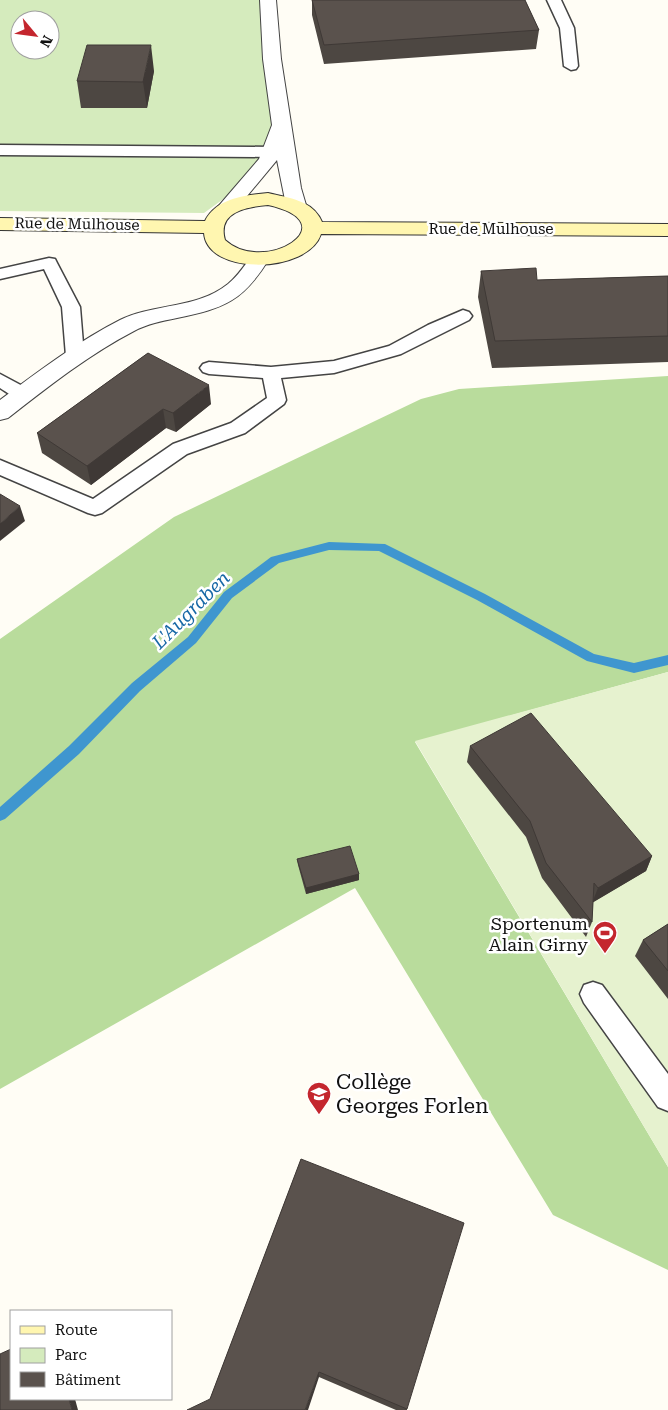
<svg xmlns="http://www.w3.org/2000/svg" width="668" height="1410" viewBox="0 0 668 1410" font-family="'Roboto Serif',serif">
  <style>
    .green { fill: #d5ebbd; fill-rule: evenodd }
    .forest { fill: #b9dc9c }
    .pitch { fill: #e6f2cf }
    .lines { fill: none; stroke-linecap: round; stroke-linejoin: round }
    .stream { fill: #3f96cf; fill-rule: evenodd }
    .lane-casing { stroke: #444; stroke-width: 3 }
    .street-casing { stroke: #444; stroke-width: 2 }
    .secondary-casing { stroke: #333; stroke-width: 2 }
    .lane { fill: #fff; fill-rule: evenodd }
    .street { fill: #fff; fill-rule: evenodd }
    .secondary { fill: #fff6b0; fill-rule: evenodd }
    .wall { fill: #4d4742 }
    .shaded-wall { fill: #3f3936 }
    .building { fill: #5a524d; stroke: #3f3936 }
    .labels { text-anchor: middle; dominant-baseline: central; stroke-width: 5; stroke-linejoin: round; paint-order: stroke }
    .far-street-label { font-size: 15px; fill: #111; stroke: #fff }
    .poi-label { font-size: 18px; fill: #111; stroke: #fff; text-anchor: end }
    .water-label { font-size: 19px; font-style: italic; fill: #1768a6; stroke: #fff }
    .near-poi-label { font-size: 21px; fill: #111; stroke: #fff; text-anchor: start }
  </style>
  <rect width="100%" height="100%" fill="#fffdf5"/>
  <path class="green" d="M0,0H268L281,125L268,160L233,192L204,213L0,211ZM20,20H50V50H20Z"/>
  <path class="forest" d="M668,376V672L415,742L668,1167V1270L553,1215L355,888L0,1089V639L174,517L421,399L459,389Z"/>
  <path class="pitch" d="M668,672V1167L415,741Z"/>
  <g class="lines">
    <path class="stream" d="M329,542L385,544L485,594L594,654L634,663L668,655V665L634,673L587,661L477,600L379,551L329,550L279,563L232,598L196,643L140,691L79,754L5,819L0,821V807L69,746L132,683L188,637L224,592L271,557Z"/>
    <defs>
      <path id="lane" d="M547,0H561L574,28L578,66L576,69L571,70L564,66L560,28Z
        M0,145L271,147L279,152L271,157L0,155Z
        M49,258L55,259L57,263L80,307L84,356L81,360H69L66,356L62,307L44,269L0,279V269Z
        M463,310L469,312L472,316L469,320L401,354L334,373L281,378L286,400L284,404L245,433L187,454L102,513L95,515L88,513L0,475V460L93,499L173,444L231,423L267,398L263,378L209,374L203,372L200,368L203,364L209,362L271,367L334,361L389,346L428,325Z
        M0,374L30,390L32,394L30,398C18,402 10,394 0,388Z
        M593,982L602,985L668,1074V1111L658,1107L584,1003L580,994L584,985Z"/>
      <path id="street" d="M260,0H276L281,59L301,188L306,205L303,209H289L286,205L277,160L233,213H219L216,209L259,159L272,125L263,59Z
        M259,253L266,255L269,259C243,301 225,308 177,318C162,321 147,324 134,331C88,355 49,386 8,418L0,420V400C39,371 77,342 120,320C155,303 197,309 228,284C238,276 245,265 252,255Z"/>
      <path id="secondary" d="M268,193C289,198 313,200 322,222L668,224V236L321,234C308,274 207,276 204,233L0,230V218L205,221C216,198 246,195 268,193ZM268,205C350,223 264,276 225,240C217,212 246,207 268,205Z"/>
    </defs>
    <use href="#lane" class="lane-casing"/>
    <use href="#street" class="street-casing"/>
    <use href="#secondary" class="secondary-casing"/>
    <use href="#lane" class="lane"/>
    <use href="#street" class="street"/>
    <use href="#secondary" class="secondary"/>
  </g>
  <path class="wall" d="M312,0H525L539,30L536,49L324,64L312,15Z
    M154,71L147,108H81L77,81Z
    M481,271L537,280L668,276V362L492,368L478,297Z
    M148,353L211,404L176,432L166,428L91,485L42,453L37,433Z
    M470,746L652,856L646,871L593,902L592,922L586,937L542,878L526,837L467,762Z
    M297,859L359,874V880L306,894L298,865Z
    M668,924V999L635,956L643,940Z
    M301,1159L407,1409V1410H396L319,1377L210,1399Z"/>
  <path class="shaded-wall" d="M151,45L154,71L147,108L143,82Z
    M209,385L211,404L176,432L173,413Z
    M163,409L166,428L91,485L87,466Z
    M20,506L25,521L0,541V524Z
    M652,856L646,871L592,903L598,888Z
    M359,874V880L306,894V888Z
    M319,1372V1377L308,1410H305Z
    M69,1399H75L78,1410H72Z"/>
  <path class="building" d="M312,0H525L539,30L324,45Z
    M87,45H151L143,82L77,81Z
    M536,268L537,280L668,276V336L495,341L481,271Z
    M148,353L209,385L173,413L163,409L87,466L37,433Z
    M0,494L20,506L0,524Z
    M531,713L652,856L598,888L594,883L592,922L546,863L530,821L470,746Z
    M350,846L359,874L306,888L297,859Z
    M668,924V971L643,940Z
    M301,1159L464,1223L407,1409L319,1372L305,1410H187L210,1399Z
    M11,1349V1399H69L72,1410H0V1354Z"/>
  <defs>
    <symbol id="stadium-pin" viewBox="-11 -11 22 30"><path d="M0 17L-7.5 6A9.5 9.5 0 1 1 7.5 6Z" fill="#c4262e" stroke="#fff"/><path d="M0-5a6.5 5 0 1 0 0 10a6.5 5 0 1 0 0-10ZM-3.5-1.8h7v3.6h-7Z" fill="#fff"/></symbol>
    <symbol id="school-pin" viewBox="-11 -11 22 30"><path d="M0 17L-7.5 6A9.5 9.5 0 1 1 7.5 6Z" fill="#c4262e" stroke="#fff"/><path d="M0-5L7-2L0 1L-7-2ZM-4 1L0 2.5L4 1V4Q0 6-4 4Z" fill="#fff"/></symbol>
  </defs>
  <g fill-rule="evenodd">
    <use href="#stadium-pin" x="591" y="919" width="28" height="38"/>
    <use href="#school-pin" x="305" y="1080" width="28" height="38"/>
  </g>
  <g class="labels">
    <g class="far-street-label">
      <text transform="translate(77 224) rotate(1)">Rue de Mulhouse</text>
      <text x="491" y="229">Rue de Mulhouse</text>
    </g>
    <g class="poi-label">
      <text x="588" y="923">Sportenum<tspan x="588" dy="21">Alain Girny</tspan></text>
    </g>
    <g class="water-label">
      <text transform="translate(191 610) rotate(-45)">L'Augraben</text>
    </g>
    <g class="near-poi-label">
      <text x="336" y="1082">Collège<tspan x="336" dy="24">Georges Forlen</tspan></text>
    </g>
  </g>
  <rect x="10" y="1310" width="162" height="90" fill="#ffffff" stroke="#a0a0a0"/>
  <rect x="20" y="1326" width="25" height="8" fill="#fff6b0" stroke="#a0a0a0"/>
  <text x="55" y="1335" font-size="15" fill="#111111">Route</text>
  <rect x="20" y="1348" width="25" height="15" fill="#d5ebbd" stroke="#a0a0a0"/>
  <text x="55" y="1360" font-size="15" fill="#111111">Parc</text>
  <rect x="20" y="1372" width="25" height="15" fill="#5a524d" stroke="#a0a0a0"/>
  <text x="55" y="1385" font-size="15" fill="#111111">Bâtiment</text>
  <g transform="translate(35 35) rotate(119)"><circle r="24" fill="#ffffff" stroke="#a0a0a0"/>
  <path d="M0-4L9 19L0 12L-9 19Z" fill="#c4262e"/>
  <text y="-8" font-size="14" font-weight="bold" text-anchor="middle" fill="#111111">N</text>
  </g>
</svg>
